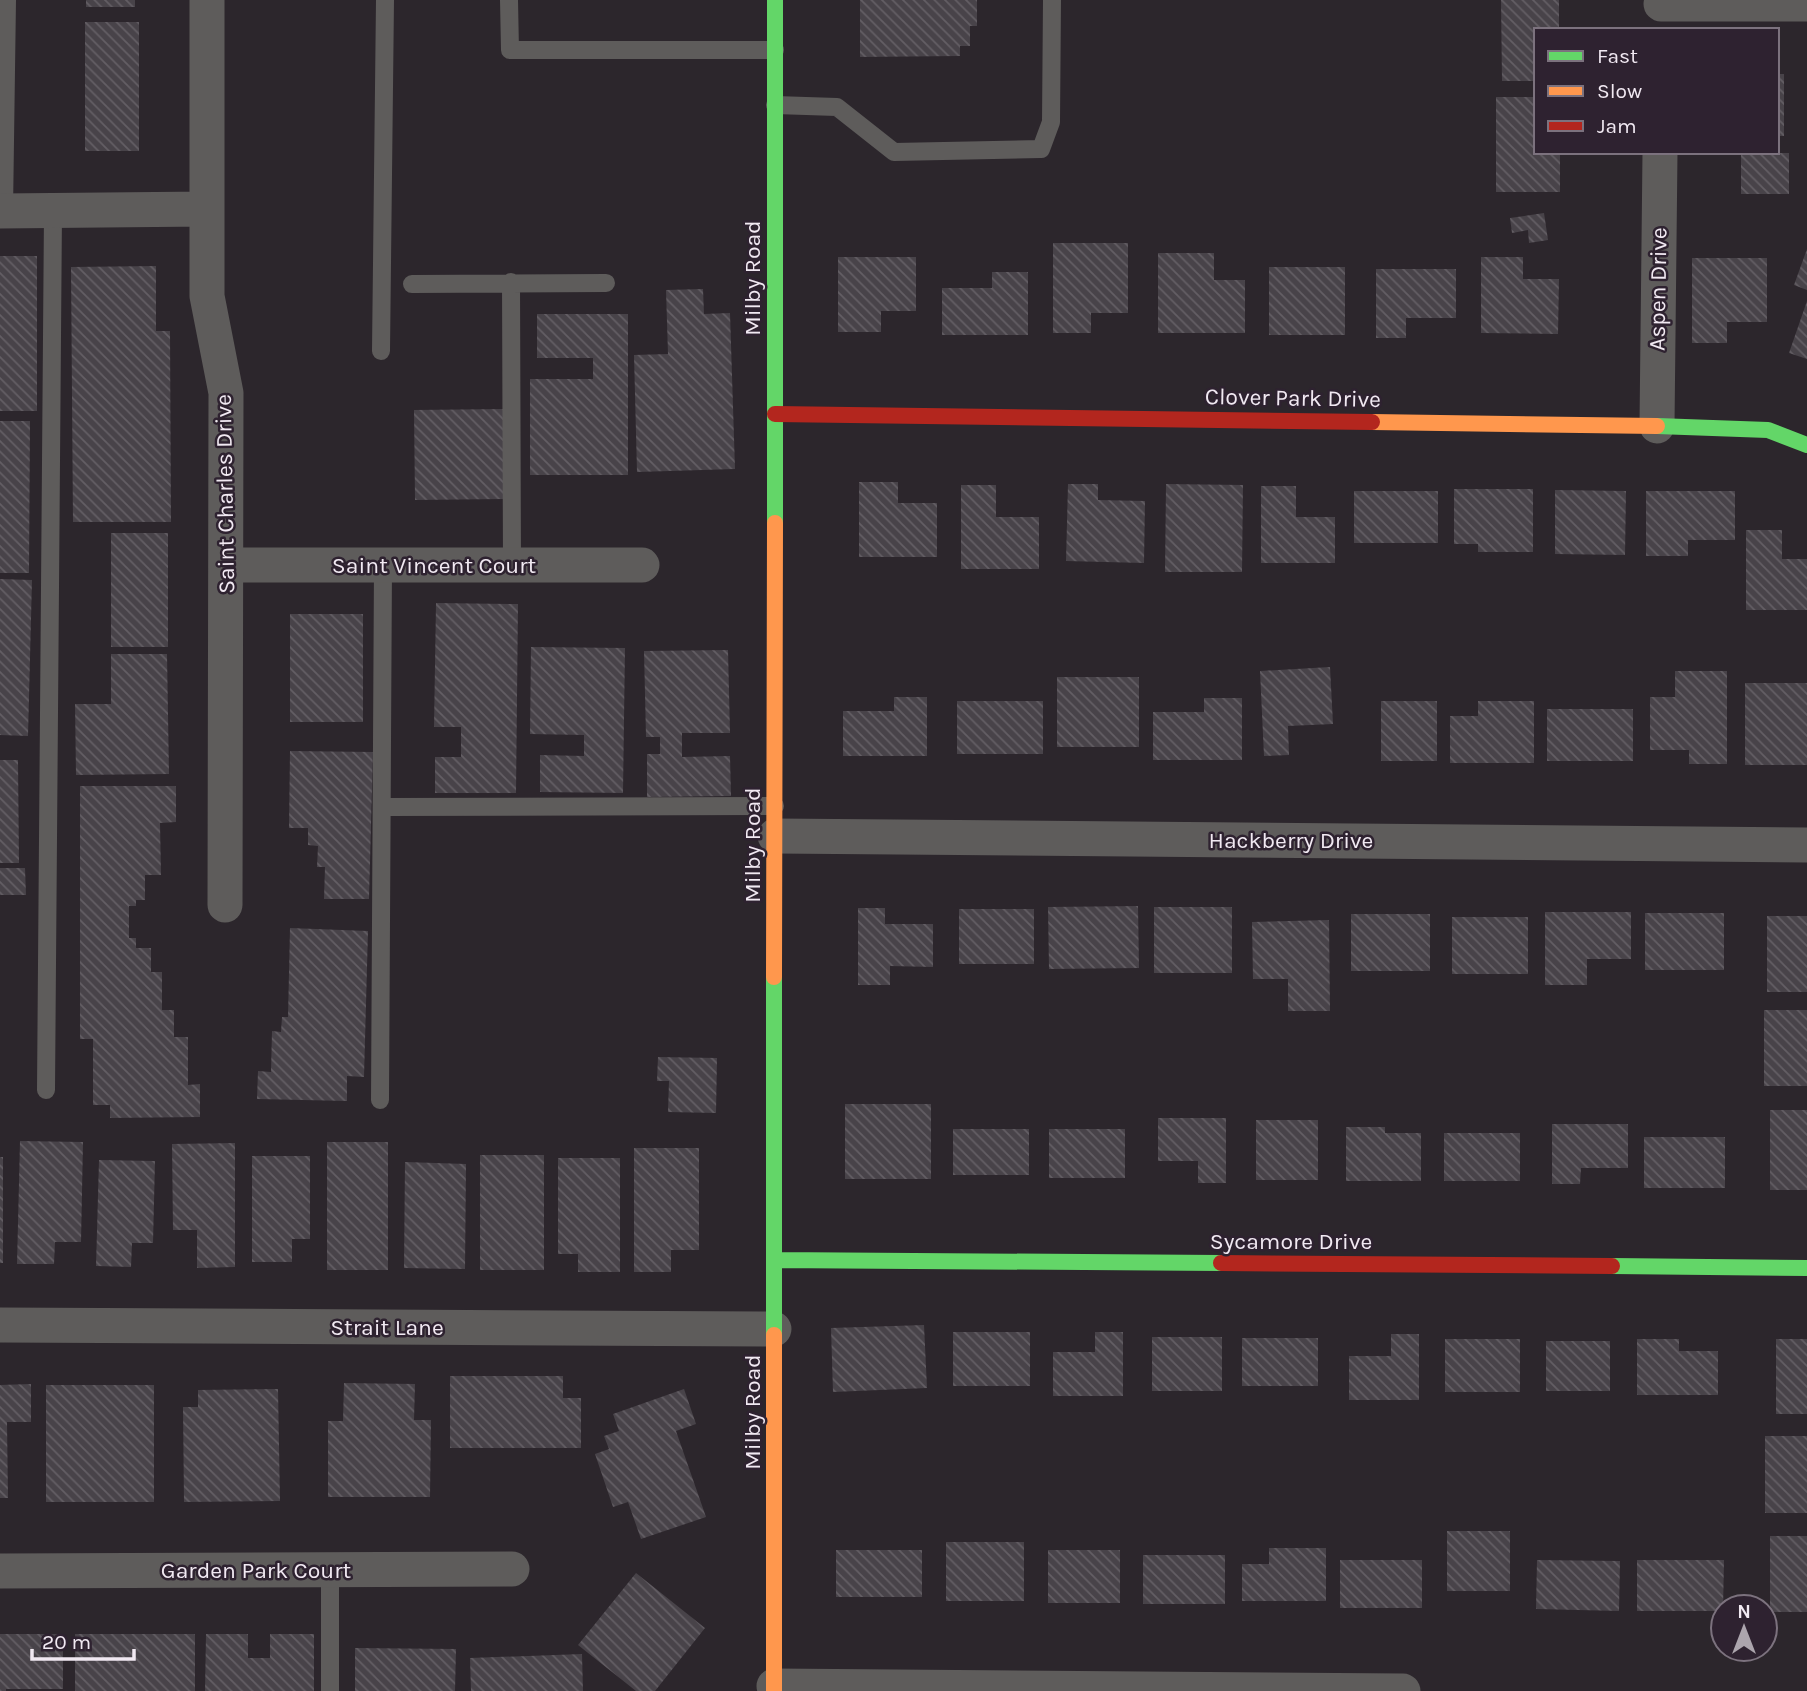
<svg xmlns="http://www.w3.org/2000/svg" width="1807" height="1691" viewBox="0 0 1807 1691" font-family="Karla,sans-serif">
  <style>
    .building { fill: url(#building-back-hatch) }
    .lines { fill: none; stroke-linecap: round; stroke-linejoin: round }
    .lane { stroke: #5e5c5b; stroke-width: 18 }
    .street { stroke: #5e5c5b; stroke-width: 35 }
    .fast { stroke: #63d668; stroke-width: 16 }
    .slow { stroke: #ff974d; stroke-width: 16 }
    .jam { stroke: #b3261e; stroke-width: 16 }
    .labels { text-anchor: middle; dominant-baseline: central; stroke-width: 5; stroke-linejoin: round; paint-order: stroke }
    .street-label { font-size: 23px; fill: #f1e9f2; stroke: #2e2230 }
  </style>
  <defs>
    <pattern id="building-back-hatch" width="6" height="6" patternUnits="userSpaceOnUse" patternTransform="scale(1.75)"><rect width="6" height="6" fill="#484349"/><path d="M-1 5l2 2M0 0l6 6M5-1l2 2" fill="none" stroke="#635e64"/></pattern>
  </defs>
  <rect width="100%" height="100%" fill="#2c262c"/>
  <path class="building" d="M86,0H135V7H86Z
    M860,0H977V26H970V46H960V56L860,57Z
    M1501,0H1559V30H1536V81H1502Z
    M85,22H139V151H85Z
    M1777,74H1784V136H1777Z
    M1496,97H1536V152H1560V192H1496Z
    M1741,153H1789V194H1741Z
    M1544,213L1548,240L1529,243L1528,230L1512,233L1510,218Z
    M1053,243H1128V313H1091V333H1053Z
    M1807,249V290L1794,285Z
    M1158,253H1214V280H1245V333H1158Z
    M0,256H37V411H0Z
    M838,257H916V311H881V332H838Z
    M1481,257H1523V279H1559L1558,334L1481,333Z
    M1692,258H1767V322H1727V343H1692Z
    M156,266V331H170L171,522H73L71,267Z
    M1269,267H1345V335H1269Z
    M1376,269H1456V318H1406V338H1376Z
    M992,272H1028V335H942V288H992Z
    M703,289L704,314L730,313L735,469L637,472L634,355L668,354L666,290Z
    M1807,301V359L1789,353Z
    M537,314H628V475H530V379H593V358H537Z
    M504,409L505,499L415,500L414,410Z
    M0,421H30L29,573H0Z
    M859,482H898V503H937V557H859Z
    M1068,484H1098V500L1145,501L1144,563L1066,561Z
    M1166,484L1243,485L1242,572H1165Z
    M961,485H996V517H1039V569H961Z
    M1261,486H1296V517H1335V563H1261Z
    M1454,489H1533V552H1478V544H1454Z
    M1555,490L1626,491L1625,555L1555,554Z
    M1354,491H1438V543H1354Z
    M1646,491H1735V540H1688V556H1646Z
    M1746,530H1782V559H1807V610H1746Z
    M111,533H168V647H111Z
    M0,579L32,580L28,736L0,735Z
    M436,603L518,604L516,793H435V757H461V727H434Z
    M290,614H363V722H290Z
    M531,647L625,648L623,793L540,792V755L584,756V735L530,734Z
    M728,650L730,733H682V757L730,756L731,796L647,797V754H660V737H646L644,651Z
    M111,654H167L169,774L76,775L75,704H111Z
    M1330,667L1333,724L1288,726L1289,755L1264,756L1260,671Z
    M1675,671H1727V764H1689V750H1650V697H1675Z
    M1057,677H1139V747H1057Z
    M1745,683H1807V765H1745Z
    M894,697H927V756H843V711H894Z
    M1204,698H1242V760H1153V712H1204Z
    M957,701H1043V754H957Z
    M1381,701H1437V761H1381Z
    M1478,701H1534V763H1450V716H1478Z
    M1547,709H1633V761H1547Z
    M290,751L373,752L369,899H324L325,867H317L318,846L308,845V828H289Z
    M0,760H18L19,863H0Z
    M80,786H176V822L160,823L161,875H145V900H136V906H129V938H136V948H151V972H162V1010H174V1037H188V1085L200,1084V1117L110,1118V1105H93V1039H80Z
    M0,868H25L26,895H0Z
    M1138,906L1139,968L1049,969L1048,907Z
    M1154,907H1232V973H1154Z
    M858,908H885V924H933V967L890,966V985H858Z
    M959,909H1034V964H959Z
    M1545,912H1631V959H1587V985H1545Z
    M1645,913H1724V970H1645Z
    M1351,914H1430V971H1351Z
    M1767,916H1807V992H1767Z
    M1452,917H1528V974H1452Z
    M1329,920L1330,1011H1288V979H1253L1252,922Z
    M290,928L368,931L364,1077L347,1076V1101L257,1099L258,1071L271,1072L272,1031L281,1032L282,1017H288Z
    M1764,1010H1807V1086H1764Z
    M658,1057L717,1058L716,1113L668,1112L669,1081H657Z
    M845,1104H931V1179H845Z
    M1770,1110H1807V1190H1770Z
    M1158,1118H1226V1183H1198V1161H1158Z
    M1256,1120H1318V1180H1256Z
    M1552,1124H1628V1168H1581L1580,1184H1552Z
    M1346,1127H1385V1133H1421V1181H1346Z
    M953,1129H1029V1175H953Z
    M1049,1129H1125V1178H1049Z
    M1444,1133H1520V1181H1444Z
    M1644,1137H1725V1188H1644Z
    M20,1141L83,1142L81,1242H55L54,1264H17Z
    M327,1142H388V1270H327Z
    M235,1143V1267L197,1268V1230H173L172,1144Z
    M634,1148H699V1250H671V1272H634Z
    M480,1155H544V1270H480Z
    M252,1156H310V1239H292V1262H252Z
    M0,1157H3V1263H0Z
    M558,1158H620V1272H578V1254H558Z
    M99,1160L155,1161L153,1243H132L131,1267L96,1266Z
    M405,1162L466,1164L465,1269L404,1268Z
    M924,1325L927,1388L833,1392L831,1328Z
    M953,1332H1030V1386H953Z
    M1095,1332H1123V1396H1053V1352H1095Z
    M1391,1334H1419V1400H1349V1356H1391Z
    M1152,1337H1222V1391H1152Z
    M1242,1338H1318V1386H1242Z
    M1445,1339H1520V1392H1445Z
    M1637,1339H1679V1351H1718V1395H1637Z
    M1776,1339H1807V1414H1776Z
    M1546,1341H1610V1391H1546Z
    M450,1376H563V1398H581V1448H450Z
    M344,1383L415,1384L414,1420H431L430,1497H328V1421H343Z
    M31,1384V1422H7L8,1498H0V1385Z
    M46,1385H154V1502H46Z
    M278,1389L280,1501L184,1502L183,1407H198V1390Z
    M684,1389L696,1424L676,1431L706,1517L641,1539L628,1502L613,1507L595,1454L609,1449L604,1436L619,1431L613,1414Z
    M1765,1436H1807V1513H1765Z
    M1447,1531H1510V1591H1447Z
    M1770,1536H1807V1612H1770Z
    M946,1542H1024V1601H946Z
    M1269,1548H1326V1601H1242V1564H1269Z
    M836,1550H922V1597H836Z
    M1048,1550H1120V1603H1048Z
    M1143,1555H1225V1604H1143Z
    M1340,1560H1422V1608H1340Z
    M1537,1560L1620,1561L1619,1611L1536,1609Z
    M1637,1560H1724L1723,1611H1637Z
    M636,1573L705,1628L655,1691H636L578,1645Z
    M0,1634H63V1689H6V1691H0Z
    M75,1634H195V1691H75Z
    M206,1634H248V1658H270V1634H314V1691H205Z
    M355,1648L456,1649L455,1691H355Z
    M582,1654L583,1691H471L470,1658Z"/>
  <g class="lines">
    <path class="lane" d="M509,0L510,50H775
      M775,105L837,107L894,152L1041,149L1051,122L1052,0
      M4,211L7,0
      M511,282L512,565
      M412,284L606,283
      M381,351L385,0
      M382,807L775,806
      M46,1090L53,211
      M380,1100L383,565
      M330,1570V1691"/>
    <path class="street" d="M207,0V296L226,393L225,905
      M1661,4H1807
      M0,211L207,209
      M1657,426L1660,152
      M226,565H642
      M775,836L1807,845
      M0,1325L774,1329
      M0,1571L512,1569
      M774,1686L1403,1691"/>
    <path class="fast" d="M1657,426L1768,430L1807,445
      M775,523V0
      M774,1260L1221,1263
      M1612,1266L1807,1268
      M774,1335V977"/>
    <path class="slow" d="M1372,422L1657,426
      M774,977L775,523
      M774,1691V1335"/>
    <path class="jam" d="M775,414L1372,422
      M1221,1263L1612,1266"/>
  </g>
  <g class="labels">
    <g class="street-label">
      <text transform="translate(752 278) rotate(-90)">Milby Road</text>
      <text transform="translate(1658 289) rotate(-89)">Aspen Drive</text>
      <text transform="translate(1293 398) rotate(1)">Clover Park Drive</text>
      <text transform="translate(225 494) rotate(-91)">Saint Charles Drive</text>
      <text x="434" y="565">Saint Vincent Court</text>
      <text x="1291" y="840">Hackberry Drive</text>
      <text transform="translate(752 845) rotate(-90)">Milby Road</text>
      <text x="1291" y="1241">Sycamore Drive</text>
      <text x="387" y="1327">Strait Lane</text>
      <text transform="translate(752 1412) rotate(-90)">Milby Road</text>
      <text x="256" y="1570">Garden Park Court</text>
    </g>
  </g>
  <rect x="1534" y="28" width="245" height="126" fill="#2e2230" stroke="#7c727e" stroke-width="2"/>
  <rect x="1548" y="51" width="35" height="10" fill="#63d668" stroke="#7c727e" stroke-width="2"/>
  <text x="1597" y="63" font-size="21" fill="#f1e9f2">Fast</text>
  <rect x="1548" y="86" width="35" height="10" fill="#ff974d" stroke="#7c727e" stroke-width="2"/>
  <text x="1597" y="98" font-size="21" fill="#f1e9f2">Slow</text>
  <rect x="1548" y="121" width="35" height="10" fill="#b3261e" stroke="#7c727e" stroke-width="2"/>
  <text x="1597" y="133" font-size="21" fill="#f1e9f2">Jam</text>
  <g transform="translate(1744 1628)"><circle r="33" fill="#2e2230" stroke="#7c727e" stroke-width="2"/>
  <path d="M0-5L12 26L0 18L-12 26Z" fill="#aca5ad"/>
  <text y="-10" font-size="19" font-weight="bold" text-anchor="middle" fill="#f1e9f2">N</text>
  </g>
  <path d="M32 1649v10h102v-10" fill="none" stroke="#f1e9f2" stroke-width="3.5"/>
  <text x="42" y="1649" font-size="21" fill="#f1e9f2" stroke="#2e2230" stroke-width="5" paint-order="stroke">20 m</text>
</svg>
